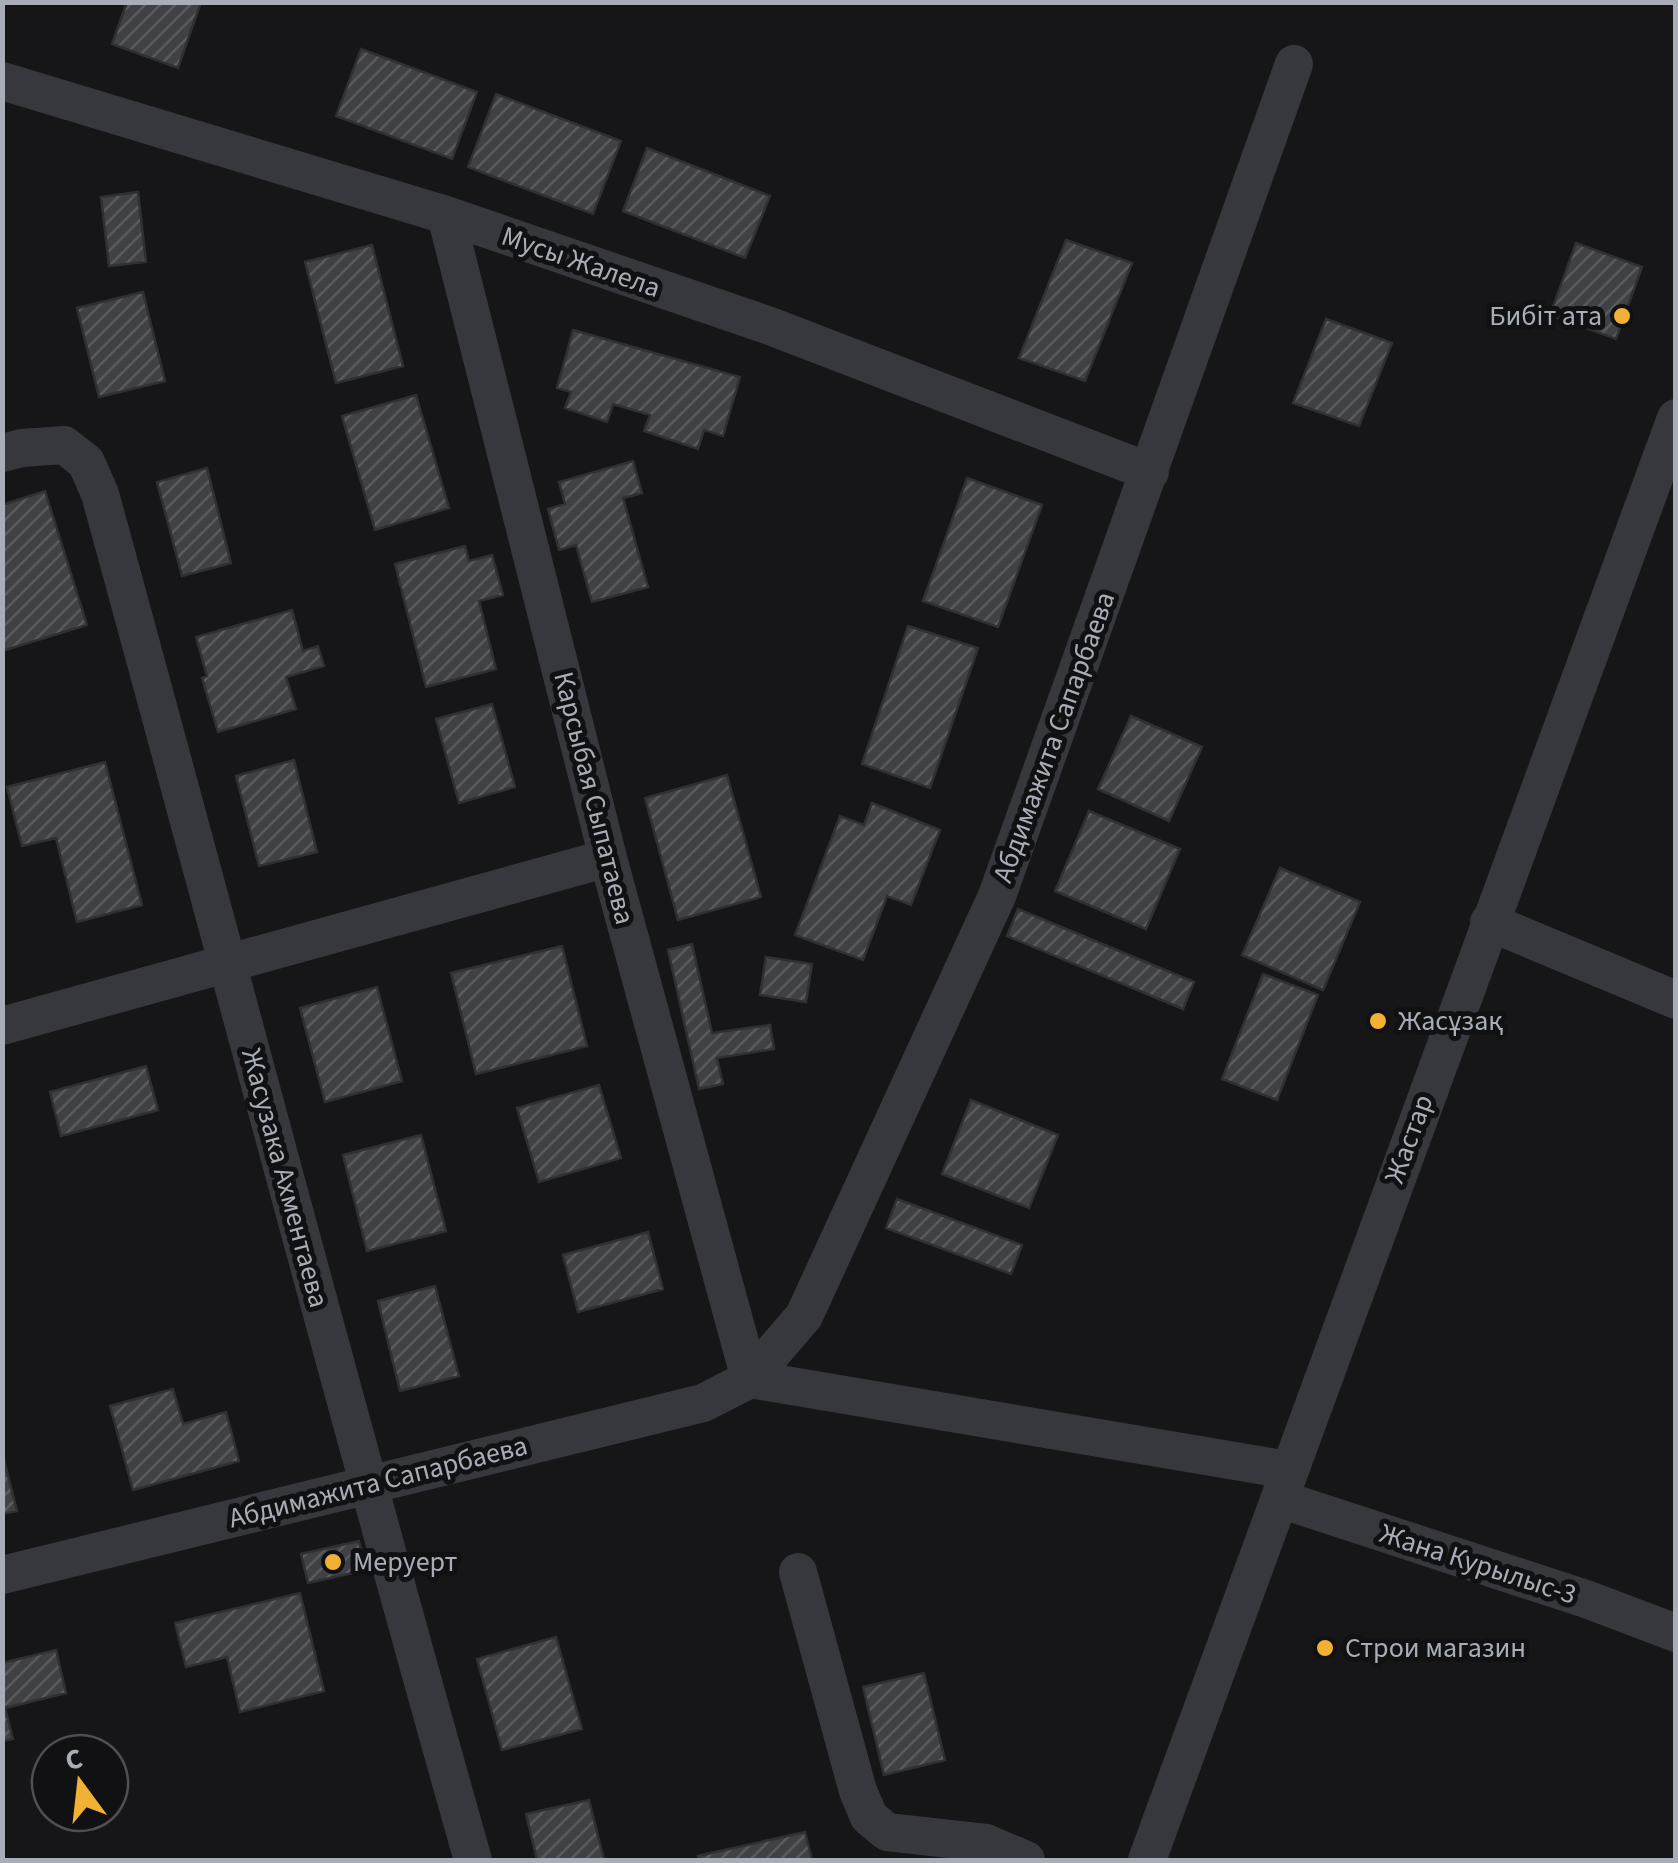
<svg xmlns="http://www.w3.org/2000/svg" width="1678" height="1863" viewBox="0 0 1678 1863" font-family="'Source Sans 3',sans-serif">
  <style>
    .building { fill: url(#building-hatch); stroke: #303034; stroke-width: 2.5 }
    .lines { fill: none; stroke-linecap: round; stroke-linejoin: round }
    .minor { stroke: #37383d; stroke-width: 38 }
    .poi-dot { fill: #f2b134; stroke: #111113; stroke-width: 4 }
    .labels { text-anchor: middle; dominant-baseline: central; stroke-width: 10; stroke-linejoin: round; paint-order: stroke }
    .street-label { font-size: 28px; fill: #a8adb8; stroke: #111113 }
    .poi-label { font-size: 28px; fill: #a8adb8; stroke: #111113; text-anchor: start }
  </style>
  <defs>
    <pattern id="building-hatch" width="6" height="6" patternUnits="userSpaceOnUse" patternTransform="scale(2.5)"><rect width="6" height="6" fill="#404145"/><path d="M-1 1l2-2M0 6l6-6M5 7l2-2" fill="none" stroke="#595a5e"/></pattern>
  </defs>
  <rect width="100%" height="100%" fill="#161618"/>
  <path class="building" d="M127,2H201L178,68L112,44Z
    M361,49L477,92L452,159L336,116Z
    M496,94L621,141L593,214L468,167Z
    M647,148L770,196L745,258L623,211Z
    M138,192L146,262L109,266L101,197Z
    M1066,240L1132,263L1085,381L1019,358Z
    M1576,243L1642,267L1616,339L1550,315Z
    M372,245L403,366L336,383L305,262Z
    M143,292L165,381L99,397L77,308Z
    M1326,319L1392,343L1359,426L1293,403Z
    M573,330L740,377L723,436L704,430L698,449L644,431L650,415L613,404L607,422L565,408L571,392L557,388Z
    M416,395L449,508L375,530L342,416Z
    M633,461L642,493L623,498L648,587L592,602L576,545L559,550L548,509L565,504L559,482Z
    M207,468L231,563L182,576L157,482Z
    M967,478L1042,505L998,627L923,601Z
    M45,491L87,625L2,651V505Z
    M465,546L469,561L492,555L503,595L479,601L496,669L426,687L395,564Z
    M292,610L303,651L318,646L324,666L286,677L296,709L218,732L202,678L207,676L196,637Z
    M908,626L978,648L930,788L862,764Z
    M492,704L515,787L459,803L436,719Z
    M1131,716L1202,747L1169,821L1098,789Z
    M294,760L317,852L259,866L236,776Z
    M105,762L142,905L77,922L56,838L22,846L7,787Z
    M727,775L761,897L678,920L645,798Z
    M872,803L940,830L911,905L887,896L863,960L795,935L840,816L864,825Z
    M1089,811L1180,849L1146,929L1055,891Z
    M1280,868L1360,902L1323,990L1242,955Z
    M1018,909L1194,982L1183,1009L1007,936Z
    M692,944L712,1033L770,1025L774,1049L717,1058L723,1084L699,1089L668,950Z
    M562,946L587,1046L476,1074L451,973Z
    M766,957L812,964L806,1002L760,995Z
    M1263,974L1318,995L1277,1100L1222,1079Z
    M377,987L402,1081L325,1102L300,1008Z
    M146,1066L158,1110L61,1136L50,1092Z
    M599,1085L621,1158L539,1182L517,1108Z
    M971,1100L1058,1135L1029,1208L942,1174Z
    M421,1135L446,1231L367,1251L343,1155Z
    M897,1199L1022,1245L1011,1274L886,1228Z
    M648,1232L663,1289L578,1312L563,1255Z
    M435,1286L459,1376L400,1391L378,1301Z
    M173,1389L183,1424L226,1412L239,1461L133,1490L110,1406Z
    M2,1452L17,1511L2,1514Z
    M359,1541L366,1570L308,1583L301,1554Z
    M300,1593L324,1691L240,1712L227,1657L186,1667L175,1623Z
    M556,1637L582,1729L502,1750L477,1659Z
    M56,1650L66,1693L5,1708L13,1739L2,1741V1663Z
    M924,1673L945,1760L884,1775L863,1687Z
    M589,1800L604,1860H537L526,1814Z
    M805,1832L812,1860H699L698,1856Z"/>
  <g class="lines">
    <path class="minor" d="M2,81L446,215L770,326L1150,472
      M446,215L608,858L750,1379
      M2,453L22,448L64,445L86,462L100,494C225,949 344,1406 473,1860
      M1489,922L1676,1000
      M2,1026L608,858
      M750,1379L1288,1470
      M1280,1499L1586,1599L1676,1633
      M798,1572L858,1791L869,1817L887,1832L986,1843L1026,1860
      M2,1575L703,1403L750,1379L804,1316L997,896L1294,64
      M1147,1860L1676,418"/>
  </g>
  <g class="poi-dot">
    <circle cx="1622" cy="316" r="10"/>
    <circle cx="1378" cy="1021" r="10"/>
    <circle cx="333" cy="1562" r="10"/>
    <circle cx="1325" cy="1648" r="10"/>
  </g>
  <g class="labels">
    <g class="street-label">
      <text transform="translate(581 262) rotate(19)">Мусы Жалела</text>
      <text transform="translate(1054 737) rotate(-70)">Абдимажита Сапарбаева</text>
      <text transform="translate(594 798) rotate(76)">Карсыбая Сыпатаева</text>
      <text transform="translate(1409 1139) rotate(-70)">Жастар</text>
      <text transform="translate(285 1178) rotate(75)">Жасузака Ахментаева</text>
      <text transform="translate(378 1482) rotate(-14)">Абдимажита Сапарбаева</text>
      <text transform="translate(1478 1564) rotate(18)">Жана Курылыс-3</text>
    </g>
    <g class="poi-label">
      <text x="1602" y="316" text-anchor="end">Бибіт ата</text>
      <text x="1398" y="1021">Жасұзақ</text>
      <text x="353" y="1562">Меруерт</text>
      <text x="1345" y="1648">Строи магазин</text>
    </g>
  </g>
  <rect width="1678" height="1863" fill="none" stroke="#a8adb8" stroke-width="10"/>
  <g transform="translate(80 1783) rotate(345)"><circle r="48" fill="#111113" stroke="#4d4f55" stroke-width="2.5"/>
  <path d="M0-8L18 38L0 25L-18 38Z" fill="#f2b134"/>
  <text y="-15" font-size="28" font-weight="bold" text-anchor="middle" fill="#a8adb8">С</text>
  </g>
</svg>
